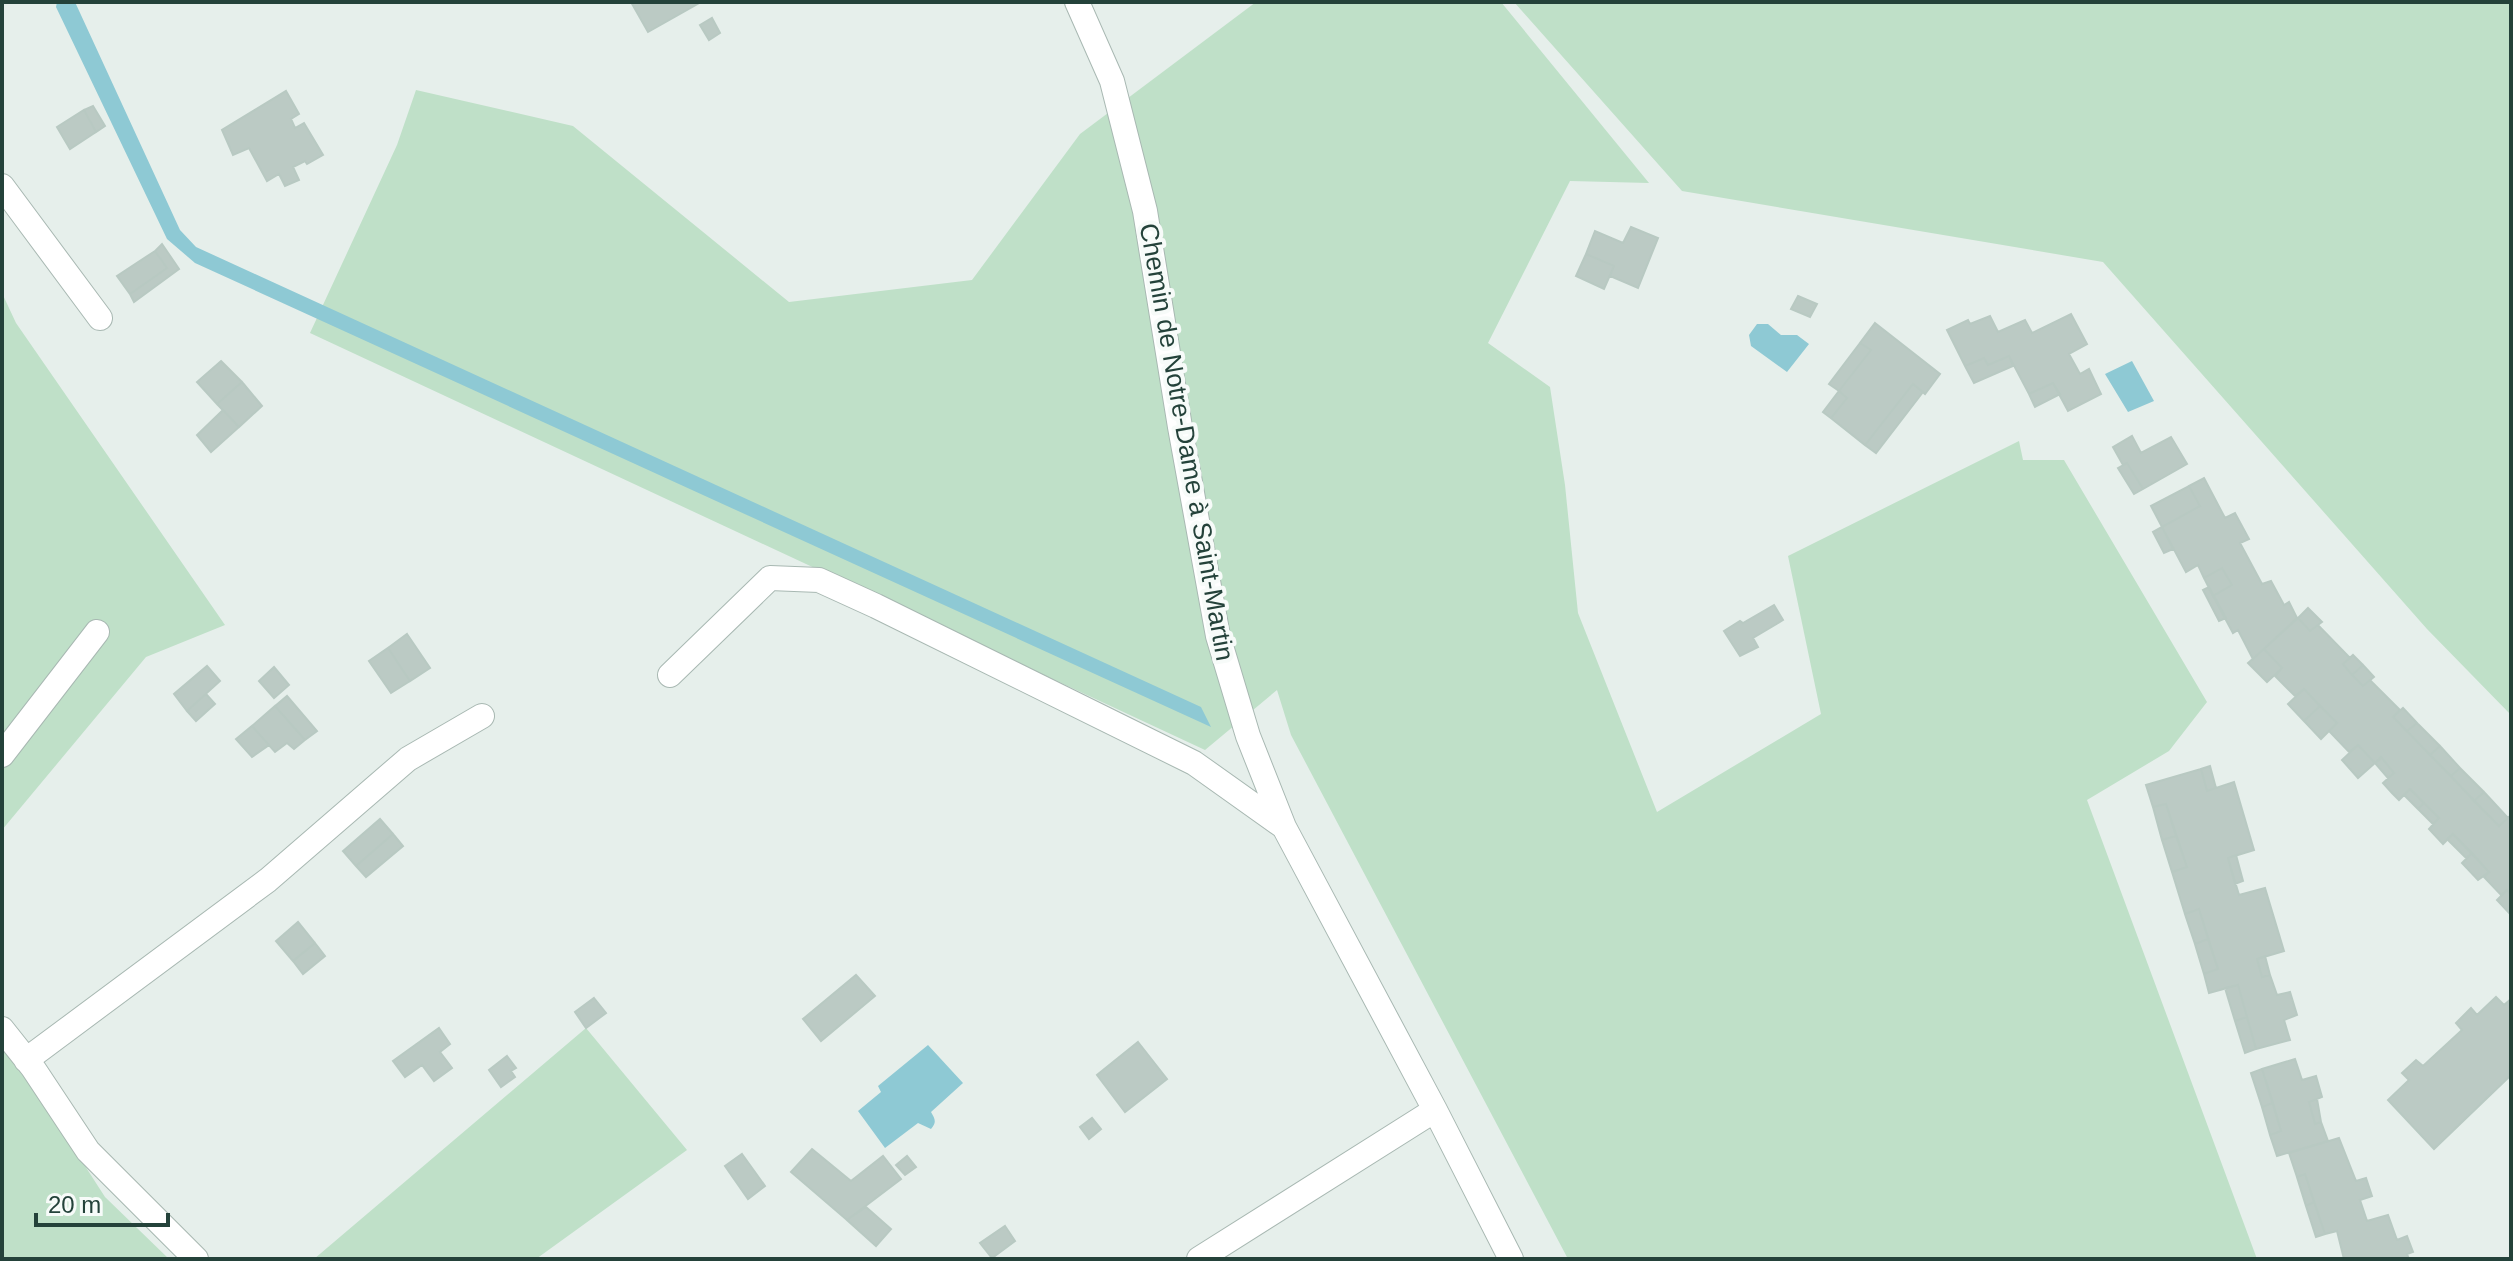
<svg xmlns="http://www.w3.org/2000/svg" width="2513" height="1261" viewBox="0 0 2513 1261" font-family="Helvetica,sans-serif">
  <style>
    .green { fill: #bfe0c8 }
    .water { fill: #8ec9d4 }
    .building { fill: #bbcac4; stroke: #b8c9c2; stroke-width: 2 }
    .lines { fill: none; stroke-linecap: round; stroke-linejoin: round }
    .minor-casing { stroke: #a8b8b2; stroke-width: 26 }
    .minor { stroke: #fff; stroke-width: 24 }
    .labels { text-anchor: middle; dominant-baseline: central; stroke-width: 8; stroke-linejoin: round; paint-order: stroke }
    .street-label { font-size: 26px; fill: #24423a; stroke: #f7fbf9 }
  </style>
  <rect width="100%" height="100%" fill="#e6efeb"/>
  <path class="green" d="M1256,2H1501L1649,183L1570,181L1488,343L1550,387L1565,485L1578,613L1657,812L1821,714L1788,556L2019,441L2023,460H2064L2207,702L2169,751L2087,800L2257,1259H1568L1291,735L1277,690L1205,750L310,333L397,145L416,90L573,126L789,302L972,280L1080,134Z
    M1514,2H2511V715L2427,629L2103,262L1682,191Z
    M2,293L16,323L225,625L146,657L2,830Z
    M586,1028L687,1150L536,1259H314Z
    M2,1037L105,1197L169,1259H2Z"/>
  <path class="water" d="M57,2H75L180,230L196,247L1201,707L1211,727L195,263L167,239L56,7Z
    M1757,324H1768L1781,335H1797L1809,344L1787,372L1751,346L1749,335Z
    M2132,361L2154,401L2128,412L2105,374Z
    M928,1045L963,1083L931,1112C935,1119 937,1122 931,1129L918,1123L885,1148L858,1111L881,1092L878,1086Z"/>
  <path class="building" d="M631,2H701L648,32Z
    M712,18L720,33L709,40L700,25Z
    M286,91L299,114L291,119L295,128L304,123L323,155L307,164L305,161L293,167L299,180L285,186L279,174L267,181L249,148L233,155L222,130Z
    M93,106L105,126L96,132L84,110Z
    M84,110L96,132L70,149L57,127Z
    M1631,227L1658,238L1638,288L1610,276L1614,266L1586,254L1595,231L1623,243Z
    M162,244L179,269L134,302L130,294L167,268L155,251Z
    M155,251L167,268L130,294L117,276Z
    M1586,254L1614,266L1604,289L1576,276Z
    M1798,296L1817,304L1810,317L1791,309Z
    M2071,314L2087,344L2069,354L2080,374L2089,369L2101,394L2068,411L2053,383L2029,394L2009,356L1988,365L1984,358L1965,366L1947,330L1968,320L1970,324L1990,316L1998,332L2025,320L2032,333Z
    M1875,323L1940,374L1925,394L1913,384L1865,445L1831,418L1847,398L1839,391L1871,350L1860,343Z
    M1860,343L1871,350L1839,391L1829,384Z
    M2009,356L2013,366L1974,383L1965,366L1984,358L1988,365Z
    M221,361L242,382L217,404L197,382Z
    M242,382L262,406L239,427L217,404Z
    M2053,383L2060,394L2035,407L2029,394Z
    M1913,384L1923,392L1876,453L1865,445Z
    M1839,391L1847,398L1831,418L1823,412Z
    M223,410L239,427L211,452L197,435Z
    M2132,436L2141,453L2171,437L2187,464L2143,489L2127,463L2123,465L2113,447Z
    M2127,463L2143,489L2134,494L2118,468Z
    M2204,478L2225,518L2235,513L2249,539L2240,543L2262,584L2271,581L2284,605L2289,602L2297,618L2253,659L2238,630L2233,633L2213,596L2232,585L2222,568L2204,578L2198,565L2186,572L2162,527L2200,506L2189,486Z
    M2189,486L2200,506L2162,527L2151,506Z
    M2162,527L2173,549L2164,553L2153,532Z
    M2222,568L2232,585L2213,596L2204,578Z
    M2209,587L2226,618L2219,621L2203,590Z
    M1774,605L1783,620L1753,638L1758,647L1740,656L1724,631L1740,621L1743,623Z
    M2308,608L2322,622L2310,631L2298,618Z
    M2298,618L2310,631L2318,625L2350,658L2343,664L2352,675L2363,686L2370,680L2400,710L2393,717L2499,826L2511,815V895L2507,890L2501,895L2484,877L2489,872L2453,834L2443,844L2429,829L2439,818L2410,789L2399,800L2392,793L2383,783L2394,773L2382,758L2375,763L2358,745L2349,752L2329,731L2337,723L2304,689L2295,696L2275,676L2282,668L2264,649Z
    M407,634L430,668L410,681L388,648Z
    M388,648L410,681L391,693L369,661Z
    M2264,649L2282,668L2267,682L2248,663Z
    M2353,655L2363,665L2352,675L2343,664Z
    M2363,665L2374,677L2363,686L2352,675Z
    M207,666L220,681L187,711L174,694Z
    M274,667L289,685L274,698L259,681Z
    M2304,689L2320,706L2304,721L2288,704Z
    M206,694L215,704L196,721L187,711Z
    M287,696L317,731L305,740L275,706Z
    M275,706L305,740L294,749L287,743L275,752L252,726Z
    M2320,706L2337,723L2321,739L2304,721Z
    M2403,708L2417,723L2407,731L2393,717Z
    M2417,723L2440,746L2430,755L2407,731Z
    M252,726L269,745L252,757L236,739Z
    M2358,745L2375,763L2358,778L2342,760Z
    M2440,746L2460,768L2451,776L2430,755Z
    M2381,757L2394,773L2388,778L2375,763Z
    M2210,766L2216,788L2207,791L2201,769Z
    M2460,768L2484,792L2474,801L2451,776Z
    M2201,769L2207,791L2234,782L2254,850L2228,858L2239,895L2265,888L2284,951L2257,959L2262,977L2270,975L2277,995L2290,992L2297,1015L2284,1020L2290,1040L2256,1049L2238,985L2209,993L2204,974L2218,969L2199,909L2185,914L2172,872L2187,867L2166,804L2153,807L2146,785Z
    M2410,789L2424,803L2418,809L2404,795Z
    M2484,792L2508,818L2499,826L2474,801Z
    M2424,803L2439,818L2433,824L2418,809Z
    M2166,804L2176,836L2162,840L2153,807Z
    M380,819L393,834L356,866L343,851Z
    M393,834L403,846L366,877L356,866Z
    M2453,834L2472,853L2466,858L2447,839Z
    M2176,836L2187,867L2172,872L2162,840Z
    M2472,853L2489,872L2478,880L2462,863Z
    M2236,855L2243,881L2235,884L2228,858Z
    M2507,890L2511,895V915L2497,900Z
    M2199,909L2208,939L2195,944L2185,914Z
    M298,922L315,943L293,961L276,941Z
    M2208,939L2218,969L2204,974L2195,944Z
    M315,943L325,956L303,974L293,961Z
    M2265,956L2270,975L2262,977L2257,959Z
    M856,975L875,996L821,1041L803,1019Z
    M2238,985L2247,1017L2235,1021L2225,988Z
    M2496,997L2504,1005L2511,999V1075L2434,1149L2388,1100L2409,1080L2402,1073L2416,1060L2423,1066L2462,1030L2456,1023L2471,1008L2477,1015Z
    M594,998L606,1013L586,1028L575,1012Z
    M2247,1017L2256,1049L2245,1053L2235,1021Z
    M439,1028L450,1044L440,1052L452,1068L434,1081L422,1065L405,1077L393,1061Z
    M1138,1042L1167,1079L1125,1112L1097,1075Z
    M507,1056L516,1068L511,1071L515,1077L501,1087L489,1070Z
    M2295,1059L2302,1080L2316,1076L2322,1097L2309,1102L2315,1124L2321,1122L2328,1141L2277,1156L2270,1135L2281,1131L2262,1069Z
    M2262,1069L2273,1103L2262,1107L2251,1073Z
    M2317,1099L2321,1122L2315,1124L2309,1102Z
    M2273,1103L2281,1131L2270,1135L2262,1107Z
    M1092,1118L1101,1129L1089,1139L1080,1127Z
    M2339,1138L2356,1181L2366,1178L2372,1196L2360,1200L2367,1221L2388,1215L2397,1240L2407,1236L2413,1252L2407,1254L2409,1259H2344L2337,1231L2325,1234L2305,1174L2297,1177L2289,1153Z
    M812,1149L851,1181L883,1156L901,1179L847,1220L791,1172Z
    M742,1154L765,1186L748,1199L725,1166Z
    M907,1156L916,1167L905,1175L896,1165Z
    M2305,1174L2314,1202L2306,1206L2297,1177Z
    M2314,1202L2325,1234L2316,1237L2306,1206Z
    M866,1207L891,1229L876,1246L847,1220Z
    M1005,1226L1015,1241L992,1258L980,1243Z"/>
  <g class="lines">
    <defs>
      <path id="minor" d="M1077,2L1112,81L1145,211L1180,427L1218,636L1248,736L1284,827L1435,1110L1511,1259
        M2,186L100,318
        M670,675L770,578L819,580L876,606L1194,763L1284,827
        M2,755L97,632
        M2,1029L33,1068L88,1151L196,1259
        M26,1060L268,880L408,759L482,716
        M1199,1259L1435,1110"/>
    </defs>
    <use href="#minor" class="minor-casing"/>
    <use href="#minor" class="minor"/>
  </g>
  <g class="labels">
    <g class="street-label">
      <text transform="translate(1187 442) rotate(80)">Chemin de Notre-Dame à Saint-Martin</text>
    </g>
  </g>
  <rect width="2513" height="1261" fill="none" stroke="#24423a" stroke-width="8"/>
  <path d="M36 1213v12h132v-12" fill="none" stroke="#24423a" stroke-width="4"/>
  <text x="48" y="1213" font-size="24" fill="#24423a" stroke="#f7fbf9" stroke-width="6" paint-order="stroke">20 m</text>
</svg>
